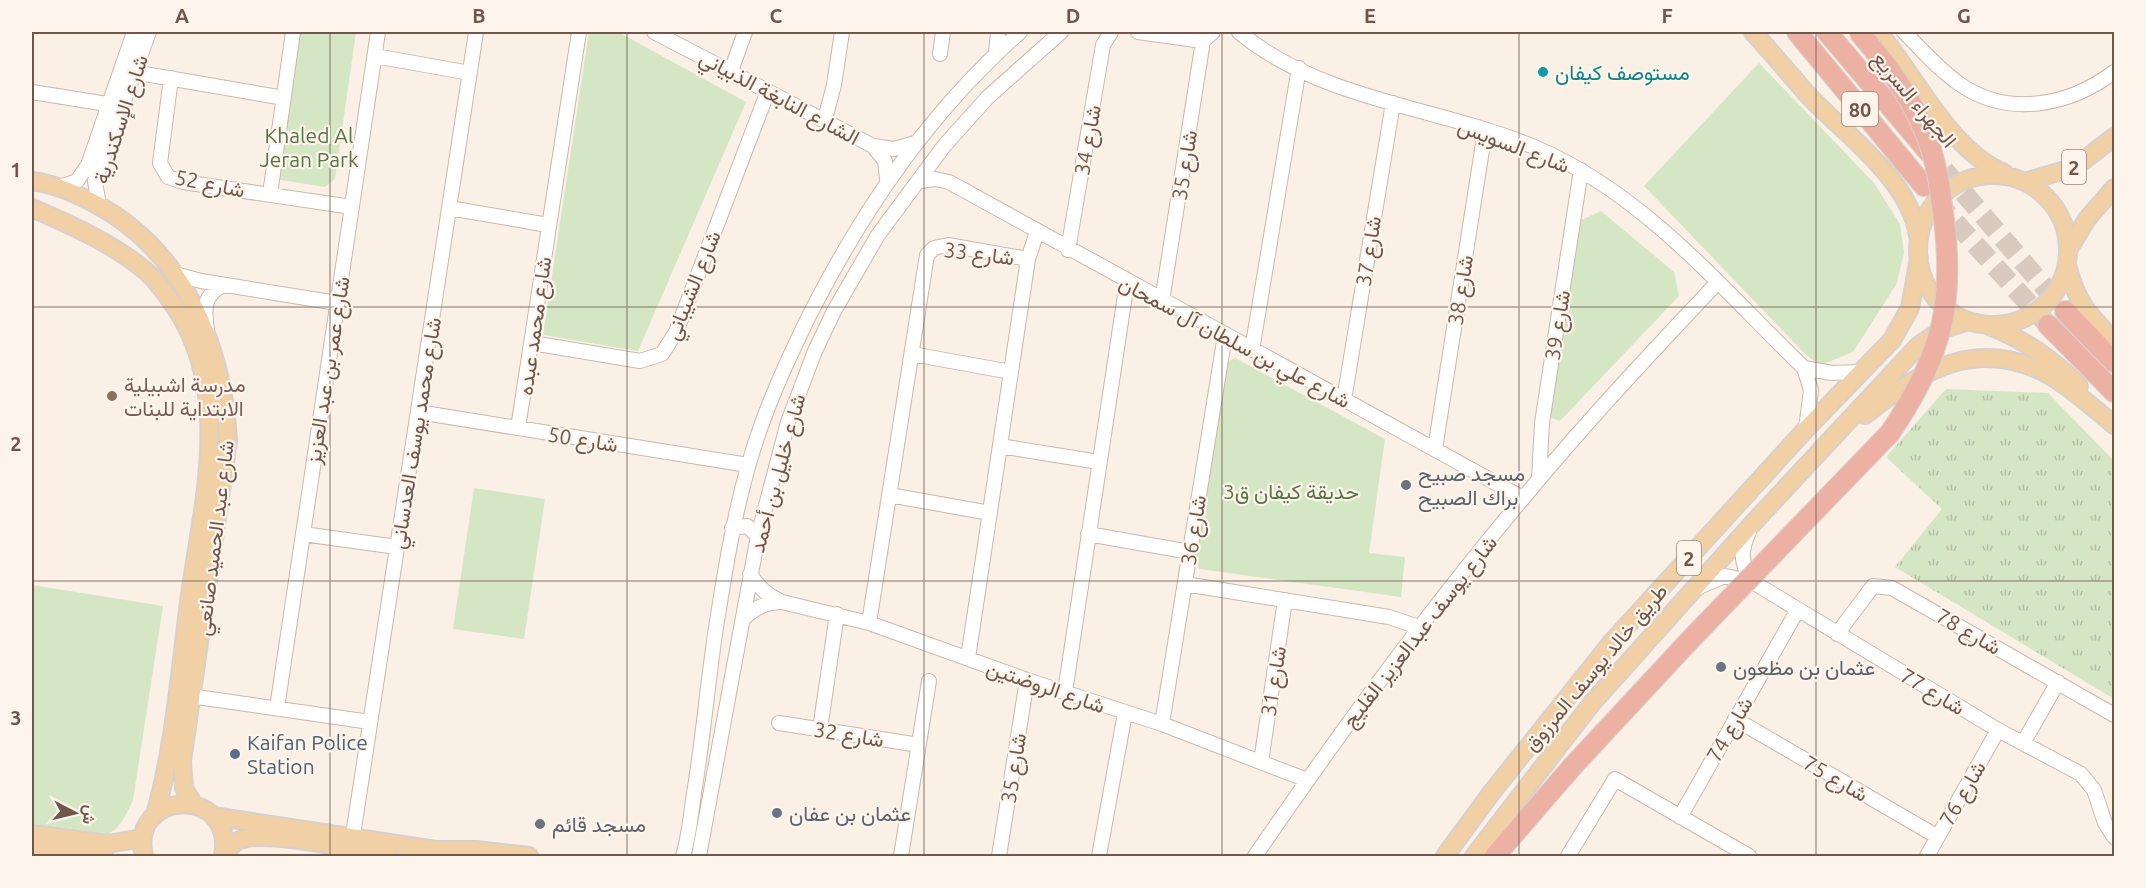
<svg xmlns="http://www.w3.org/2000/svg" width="2146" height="888" viewBox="0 0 2146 888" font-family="Ubuntu,Vazirmatn,sans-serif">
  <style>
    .grass { fill: url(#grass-tufts) }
    .park { fill: #d5e6c5 }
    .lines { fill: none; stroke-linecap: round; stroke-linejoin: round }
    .highway-tunnel { stroke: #d8cabf; stroke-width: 20; stroke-dasharray: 20 10; stroke-linecap: butt }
    .minor-casing { stroke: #cab8ad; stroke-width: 16 }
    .major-casing { stroke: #d7d0cd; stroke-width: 20 }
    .highway-casing { stroke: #d7d0cd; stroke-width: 22 }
    .minor { stroke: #fff; stroke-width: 14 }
    .major { stroke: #f1d0a5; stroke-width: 16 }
    .highway { stroke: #edb1a3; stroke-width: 20 }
    .highway-bridge-casing { stroke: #d7d0cd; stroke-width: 22; stroke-linecap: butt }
    .highway-bridge { stroke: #edb1a3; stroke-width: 20 }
    .grid { fill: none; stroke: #70574d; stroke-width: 1.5; stroke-opacity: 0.55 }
    .culture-dot { fill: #0f9aa8; stroke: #fdf5eb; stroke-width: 2 }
    .education-dot { fill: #8d6e63; stroke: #fdf5eb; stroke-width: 2 }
    .worship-dot { fill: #6b7280; stroke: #fdf5eb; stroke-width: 2 }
    .service-dot { fill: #5c6f8a; stroke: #fdf5eb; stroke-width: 2 }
    .labels { text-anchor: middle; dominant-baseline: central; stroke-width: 4.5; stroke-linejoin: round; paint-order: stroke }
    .shield { fill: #fdf5eb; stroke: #9a867c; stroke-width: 1.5 }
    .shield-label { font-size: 20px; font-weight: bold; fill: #70574d }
    .culture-label { font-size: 21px; fill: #0d838f; stroke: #fdf5eb; text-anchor: start }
    .street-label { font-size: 21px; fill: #70574d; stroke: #fdf5eb }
    .park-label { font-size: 21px; fill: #577447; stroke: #fdf5eb }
    .education-label { font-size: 21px; fill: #785e54; stroke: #fdf5eb; text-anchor: start }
    .worship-label { font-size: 21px; fill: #5b616d; stroke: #fdf5eb; text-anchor: start }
    .service-label { font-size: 21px; fill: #4e5e75; stroke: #fdf5eb; text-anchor: start }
    .neatline { fill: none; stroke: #70574d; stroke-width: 2 }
    .grid-label { font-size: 20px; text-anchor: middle; font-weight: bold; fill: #70574d }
  </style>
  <defs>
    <pattern id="grass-tufts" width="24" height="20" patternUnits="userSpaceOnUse" patternTransform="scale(1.5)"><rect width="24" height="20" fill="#d5e6c5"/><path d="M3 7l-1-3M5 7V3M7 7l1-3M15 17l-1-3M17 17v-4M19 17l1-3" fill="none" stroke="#b1bda2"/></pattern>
  </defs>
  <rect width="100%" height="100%" fill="#faf0e5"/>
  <path class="grass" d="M1946,389L2048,393L2114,461V699L1895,567L1942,509L1886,457Z"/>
  <path class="park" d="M296,32H356L335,179L325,187L281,180L275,171Z
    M589,32H618L746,102L638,351L543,335Z
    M1759,63L1874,183L1900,224L1904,253L1896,285L1853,352L1821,365L1807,356L1644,186Z
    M1601,211L1674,272L1679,296L1560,421L1548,417L1575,223Z
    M1235,358L1385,439L1369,553L1405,557L1401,597L1199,569L1194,557L1225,363Z
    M474,488L545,499L524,639L453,629Z
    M32,585L163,606L133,800C127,813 119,832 103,836C92,838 46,827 32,824Z"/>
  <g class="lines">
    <path class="highway-tunnel" d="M1944,170L2065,311
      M1935,200L2048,325"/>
    <defs>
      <path id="minor" d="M654,32L873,146L885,161L887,179
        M1138,32L1203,41
        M1239,32C1323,102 1442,107 1539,149C1646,196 1721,288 1804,368L1811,390L1806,429
        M1904,32C1922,50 1939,70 1961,85C2010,118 2070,105 2114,72
        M996,53L998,32
        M940,54L943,32
        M375,56L470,73
        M731,71L745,32
        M133,72L284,98
        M171,78L160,163L168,177L183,182L352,207
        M32,92L107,104
        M825,119L834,85L842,32
        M873,146L894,149L915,143
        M921,181L935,179L949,182L1523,498
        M60,187L77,181L88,165L134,32
        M270,194L293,32
        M99,206L95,181L149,32
        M449,208L548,225
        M1068,250L1103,45L1111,32
        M175,274L201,281L337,303
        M1162,301L1203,41L1213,32
        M207,329C204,310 203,295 223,285
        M532,343L640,361L662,354L676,332L768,91
        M1252,350L1299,68
        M912,354L1011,372
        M1804,368L1832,373L1860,372
        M1344,400L1393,103
        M418,412L748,465
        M518,428L579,32
        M1000,446L1099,462
        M1435,449L1485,131
        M1539,479L1542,423L1581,170
        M889,495L990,513
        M732,528L747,526L758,536
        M1749,532C1740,551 1741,563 1751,581
        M303,534L397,547
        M1088,534L1190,552
        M750,574C759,588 767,595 782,602L869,623L1027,680L1162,724L1307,780
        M1185,584L1389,617L1419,627
        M1699,587L1725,576L1751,581L1998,730L2081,774L2094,790L2105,823L2114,837
        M743,619C755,608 764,603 780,602
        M869,623L927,255L934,248L948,245L1028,259
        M1837,634L1873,586L1892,588L2114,715
        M968,658L1028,259L1037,232
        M1065,692L1127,282
        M183,695L370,722
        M277,708L378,32
        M1735,719L1938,837
        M779,723L919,745
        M1162,724L1225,335
        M820,729L837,614
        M2023,743L2058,682
        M1261,762L1285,600
        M1680,817L1797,611
        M353,835L476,32
        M683,856C689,836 691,814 694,793C704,734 708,675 718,615C726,565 734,516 748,467C763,413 786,363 810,314C865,206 930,112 1020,32
        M699,856L758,536L788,422L815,351L834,311L878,235L944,146L988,97L1061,32
        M901,856L929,681
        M999,856L1027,680
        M1099,856L1125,713
        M1255,856C1340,732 1428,611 1525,496C1586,422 1651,353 1717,283
        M1568,856L1615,779L1749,856
        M1927,856L1998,730"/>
      <path id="major" d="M1753,32C1771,52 1789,73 1807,94C1844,134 1910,179 1918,236
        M1878,32C1917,77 1948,149 2004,173
        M1918 250a75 75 0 1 1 150 0a75 75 0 1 1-150 0Z
        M32,181C54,184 72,192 92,202C182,248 223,344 228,441L182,761L184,788L194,805
        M2025,182L2075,167L2114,137
        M32,208C71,225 114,244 147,272C158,282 167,295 175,307C233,393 203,501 190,595C180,668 175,744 155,815
        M2068,250L2087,219L2114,188
        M2067,265C2077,303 2087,313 2114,341
        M1989,326C2025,340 2051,358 2079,386
        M1865,415C1921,370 1978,336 2049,375C2072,388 2093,408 2114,425
        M213,816L436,850H476L529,856
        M32,834L108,844L142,838
        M32,846L104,856
        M144,856C128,790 236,785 223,856
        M224,856C228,849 232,843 240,840C266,829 356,851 387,856
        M1445,856L1492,792L1611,643L1806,429L1892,340L1910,308L1919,258
        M1474,856L1592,703L1754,522L1918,346L1943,329L1969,321"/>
      <path id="highway" d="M1797,32L1924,186
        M1827,32L1932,156
        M2065,311L2114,362
        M2048,325L2114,392
        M1495,856L1572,767"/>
    </defs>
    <use href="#minor" class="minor-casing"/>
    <use href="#major" class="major-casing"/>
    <use href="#highway" class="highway-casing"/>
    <use href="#minor" class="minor"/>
    <use href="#major" class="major"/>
    <use href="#highway" class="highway"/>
    <defs>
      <path id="highway-bridge" d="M1572,767L1691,639L1890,433C1944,353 1956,300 1942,205C1939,180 1934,153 1924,130C1909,93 1884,62 1859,32"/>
    </defs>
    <use href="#highway-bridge" class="highway-bridge-casing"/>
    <use href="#highway-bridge" class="highway-bridge"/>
  </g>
  <path class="grid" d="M330,32V856M627,32V856M924,32V856M1222,32V856M1519,32V856M1816,32V856M32,307H2114M32,581H2114"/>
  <circle class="culture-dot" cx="1543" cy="72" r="6"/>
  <circle class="education-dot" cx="112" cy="396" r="6"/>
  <g class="worship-dot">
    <circle cx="1406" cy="485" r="6"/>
    <circle cx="1721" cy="667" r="6"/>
    <circle cx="777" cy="813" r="6"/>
    <circle cx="540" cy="824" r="6"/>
  </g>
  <circle class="service-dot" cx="235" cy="754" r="6"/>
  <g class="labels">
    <g class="shield">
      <rect x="1842" y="92" width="36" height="34" rx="4.5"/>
      <rect x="2062" y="150" width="24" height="34" rx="4.5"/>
      <rect x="1677" y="541" width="24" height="34" rx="4.5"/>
    </g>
    <g class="shield-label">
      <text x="1860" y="109">80</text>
      <text x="2074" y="167">2</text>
      <text x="1689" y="558">2</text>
    </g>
    <g class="culture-label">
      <text x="1555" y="72">مستوصف كيفان</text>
    </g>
    <g class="street-label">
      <text transform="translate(780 97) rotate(28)">الشارع النابغة الذبياني</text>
      <text transform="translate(1915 99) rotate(50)">الجهراء السريع</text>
      <text transform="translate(120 119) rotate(-72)">شارع الإسكندرية</text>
      <text transform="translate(1087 140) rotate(-80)">شارع 34</text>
      <text transform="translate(1514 145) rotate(21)">شارع السويس</text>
      <text transform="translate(1184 165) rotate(-81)">شارع 35</text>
      <text transform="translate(210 183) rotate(11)">شارع 52</text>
      <text transform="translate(1368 251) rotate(-81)">شارع 37</text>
      <text transform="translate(979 253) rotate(7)">شارع 33</text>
      <text transform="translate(692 285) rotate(-68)">شارع الشيباني</text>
      <text transform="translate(1460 290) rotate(-81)">شارع 38</text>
      <text transform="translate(1557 325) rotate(-81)">39 شارع</text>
      <text transform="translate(534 326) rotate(-82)">شارع محمد عبده</text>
      <text transform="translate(1235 341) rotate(28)">شارع علي بن سلطان آل سمحان</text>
      <text transform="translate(327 370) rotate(-81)">شارع عمر بن عبد العزيز</text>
      <text transform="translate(415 433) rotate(-81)">شارع محمد يوسف العدساني</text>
      <text transform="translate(583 439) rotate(9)">شارع 50</text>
      <text transform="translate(777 473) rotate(-75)">شارع خليل بن أحمد</text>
      <text transform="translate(1193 530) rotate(-81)">شارع 36</text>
      <text transform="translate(214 538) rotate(-83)">شارع عبد الحميد صانعي</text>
      <text transform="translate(1419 631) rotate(-52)">شارع يوسف عبدالعزيز الفليج</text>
      <text transform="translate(1969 631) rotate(30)">شارع 78</text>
      <text transform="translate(1595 667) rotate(-50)">طريق خالد يوسف المرزوق</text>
      <text transform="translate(1273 681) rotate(-81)">شارع 31</text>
      <text transform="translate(1046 686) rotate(19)">شارع الروضتين</text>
      <text transform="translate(1933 691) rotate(31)">شارع 77</text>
      <text transform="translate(1729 729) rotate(-60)">شارع 74</text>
      <text transform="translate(849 734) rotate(9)">شارع 32</text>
      <text transform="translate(1013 768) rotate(-81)">شارع 35</text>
      <text transform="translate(1836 778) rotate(30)">شارع 75</text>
      <text transform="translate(1962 793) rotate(-60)">شارع 76</text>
    </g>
    <g class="park-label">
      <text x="309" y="135">Khaled Al<tspan x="309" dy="24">Jeran Park</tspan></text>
      <text x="1291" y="491">حديقة كيفان ق3</text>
    </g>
    <g class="education-label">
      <text x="124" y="384">مدرسة اشبيلية<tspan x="124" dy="24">الابتداية للبنات</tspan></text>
    </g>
    <g class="worship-label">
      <text x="1418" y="473">مسجد صبيح<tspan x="1418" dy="24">براك الصبيح</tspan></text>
      <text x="1733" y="667">عثمان بن مظعون</text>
      <text x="789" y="813">عثمان بن عفان</text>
      <text x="552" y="824">مسجد قائم</text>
    </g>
    <g class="service-label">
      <text x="247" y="742">Kaifan Police<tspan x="247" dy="24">Station</tspan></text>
    </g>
  </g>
  <rect width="2146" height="888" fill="none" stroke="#fdf5eb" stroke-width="66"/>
  <g transform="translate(75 813) rotate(97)" stroke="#fdf5eb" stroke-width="4.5" paint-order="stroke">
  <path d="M0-4.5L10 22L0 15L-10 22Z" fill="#70574d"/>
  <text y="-9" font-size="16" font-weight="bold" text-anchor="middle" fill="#70574d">ش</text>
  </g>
  <rect x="33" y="33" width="2080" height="822" class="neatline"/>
  <g class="grid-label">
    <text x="182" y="23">A</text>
    <text x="479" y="23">B</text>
    <text x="776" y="23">C</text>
    <text x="1073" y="23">D</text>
    <text x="1370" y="23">E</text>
    <text x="1667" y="23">F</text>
    <text x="1964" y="23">G</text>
    <text x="16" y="177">1</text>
    <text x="16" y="451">2</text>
    <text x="16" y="725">3</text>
  </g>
</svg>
